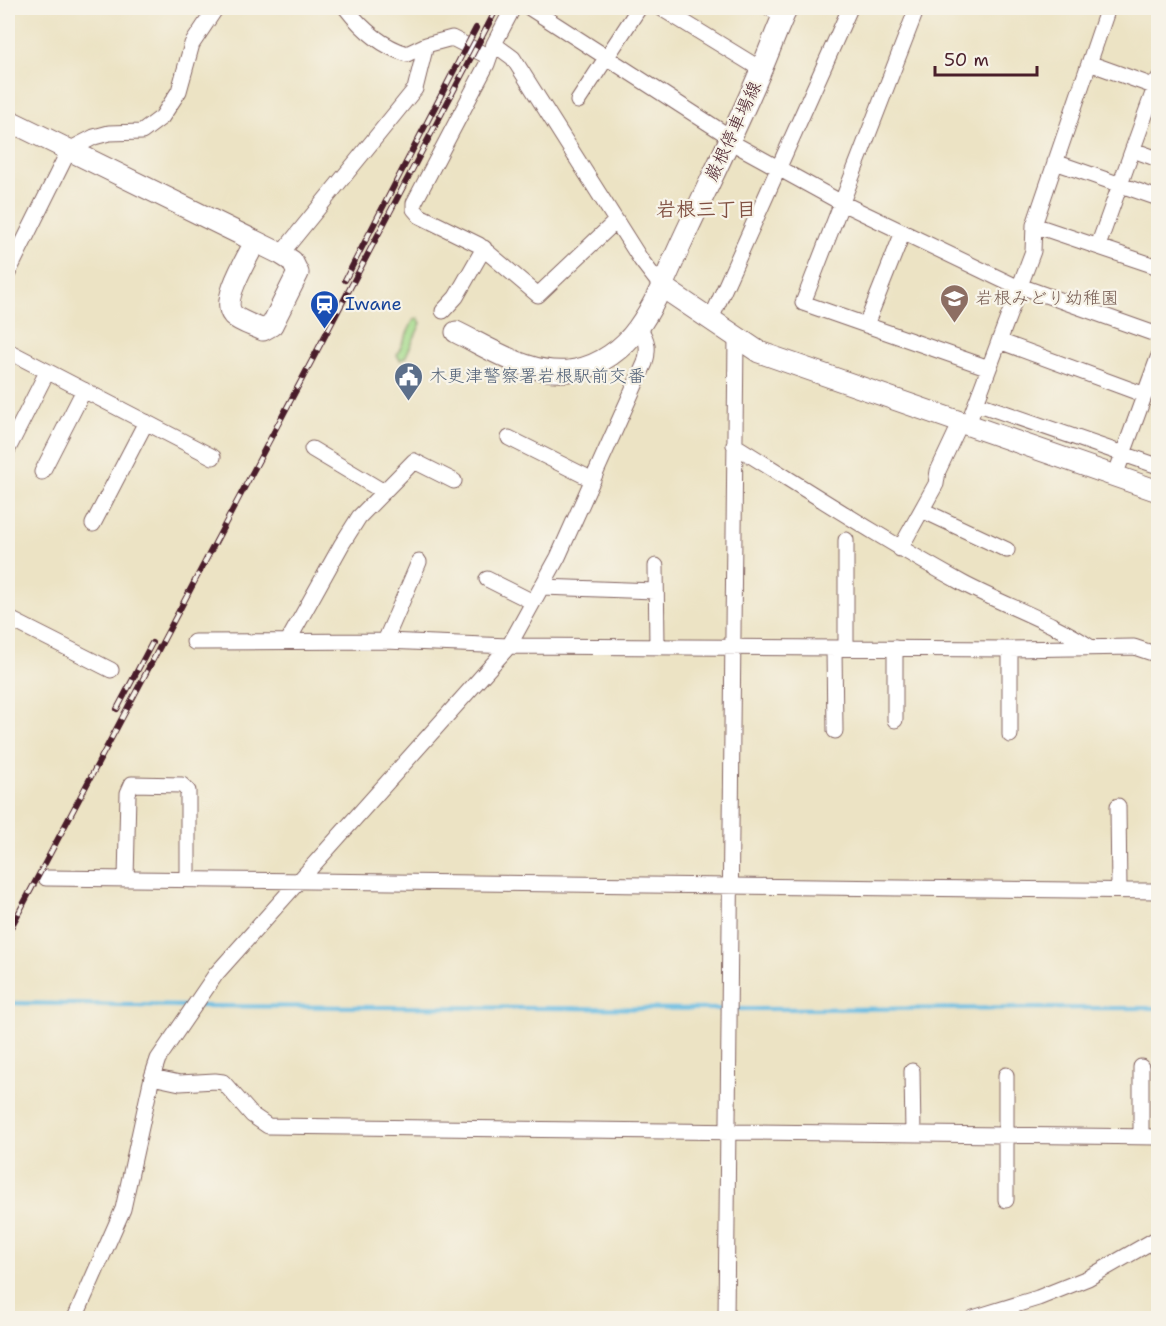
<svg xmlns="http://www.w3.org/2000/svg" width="1166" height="1326" viewBox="0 0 1166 1326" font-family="'Shantell Sans','Klee One',sans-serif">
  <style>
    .green { fill: #a5db8c; stroke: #787d5c; stroke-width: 1.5 }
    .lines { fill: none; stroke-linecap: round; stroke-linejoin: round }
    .stream { stroke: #66bce3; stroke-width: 4 }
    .street-casing { stroke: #836461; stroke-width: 17 }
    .secondary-casing { stroke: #836461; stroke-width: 23 }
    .street { stroke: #fff; stroke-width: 15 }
    .secondary { stroke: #fff; stroke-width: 21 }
    .rail-casing { stroke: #4a1f2b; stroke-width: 6 }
    .rail { stroke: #f7f3e8; stroke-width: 4; stroke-dasharray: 11; stroke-linecap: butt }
    .labels { text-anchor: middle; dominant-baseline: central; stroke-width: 4.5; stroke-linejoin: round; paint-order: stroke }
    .street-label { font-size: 18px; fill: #4a1f2b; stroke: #f7f3e8 }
    .education-label { font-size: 18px; fill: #785e54; stroke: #f7f3e8; text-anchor: start }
    .transit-label { font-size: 18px; fill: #164399; stroke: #f7f3e8; text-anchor: start }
    .service-label { font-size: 18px; fill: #4e5e75; stroke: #f7f3e8; text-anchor: start }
    .neighbourhood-label { font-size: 20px; font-weight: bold; fill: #805042; stroke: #f7f3e8 }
  </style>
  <rect width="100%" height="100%" fill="#f7f3e8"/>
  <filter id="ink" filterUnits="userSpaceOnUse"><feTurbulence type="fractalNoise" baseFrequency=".0167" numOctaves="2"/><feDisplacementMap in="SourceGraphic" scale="12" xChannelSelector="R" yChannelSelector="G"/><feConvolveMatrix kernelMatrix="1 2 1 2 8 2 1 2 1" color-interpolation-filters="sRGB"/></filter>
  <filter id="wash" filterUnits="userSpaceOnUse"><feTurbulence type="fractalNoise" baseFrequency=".008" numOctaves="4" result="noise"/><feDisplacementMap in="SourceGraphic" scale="24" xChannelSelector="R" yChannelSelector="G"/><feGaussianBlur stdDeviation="1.35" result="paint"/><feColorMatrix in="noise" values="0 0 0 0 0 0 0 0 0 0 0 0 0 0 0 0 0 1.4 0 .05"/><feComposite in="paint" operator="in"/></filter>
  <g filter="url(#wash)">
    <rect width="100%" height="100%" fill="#ece3c4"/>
    <path class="green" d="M418,318L421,323L405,358L400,360L397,355L413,321Z"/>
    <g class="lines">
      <path class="stream" d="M8,1003L189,1006
        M199,1006L726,1009
        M733,1009L1158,1008"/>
    </g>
  </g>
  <g filter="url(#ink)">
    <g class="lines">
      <defs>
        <path id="street" d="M513,8L494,44L487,64L414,203V209L420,216L479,245L538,295L616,221
          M530,8L730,137
          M661,8L762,70
          M770,8L783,16
          M917,8L803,303L989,368
          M494,44L513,58L641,260L661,286
          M426,45L452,38L489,57
          M1089,63L1156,87
          M578,101L639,8
          M729,141L842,203L1019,288
          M1133,150L1158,159
          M1055,162L1158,198
          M1034,225L1158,267
          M1098,246L1158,79
          M281,254L415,89L426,45L407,54C381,46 362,29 346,8
          M8,273L69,150L94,137L109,133L142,132L162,117L179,91L192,44L216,8
          M1020,286L1158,335
          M443,311L456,297L484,248
          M711,319L850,8
          M866,325L903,232
          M999,341L1145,395
          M8,351L213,457
          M976,403L1158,466
          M968,424L1033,251L1034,225L1108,8
          M509,438L593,480
          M734,445C810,492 885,541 964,584C1006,606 1051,621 1090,647
          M8,449L47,372
          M312,449L384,492
          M42,472L84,390
          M1115,476L1158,358
          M922,510L1007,550
          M93,524L146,422
          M900,549L936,484L938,471L961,422
          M656,566L657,646
          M487,579L533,602
          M542,587L655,591
          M8,618L111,670
          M288,641L342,544L359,517L414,461L454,481
          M385,641L419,562
          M194,642L385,641L509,646L1010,649L1134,647L1158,655
          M834,648L835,731
          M846,648V540
          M895,648V720
          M1010,735V649
          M1118,806L1119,890
          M46,878L1158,891
          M126,879L128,793L132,784L182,785L188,791V880
          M1141,1067V1137
          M912,1071L913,1134
          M152,1077L180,1083L215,1081L223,1082L252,1115L268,1126L1158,1137
          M1006,1200V1075
          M75,1318L123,1209L152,1077L158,1059L216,974L509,646L558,557L645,363C649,349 648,340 639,328
          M726,1318L736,337
          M973,1318L1038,1298L1088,1278L1158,1238"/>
        <path id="secondary" d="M8,120L281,254L292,261L298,273L272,325L263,330C255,326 240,322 233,315C220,301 248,257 255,242
          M661,286L759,352L1158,491
          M456,332C493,350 533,378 575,370C600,366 624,348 638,328C657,302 669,269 683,239C709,183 737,127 761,70C770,50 777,28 787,8"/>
      </defs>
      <use href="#street" class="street-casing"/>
      <use href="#secondary" class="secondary-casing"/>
      <use href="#street" class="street"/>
      <use href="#secondary" class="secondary"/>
      <defs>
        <path id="rail" d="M345,280L476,28
          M117,709L152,643
          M8,933L327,332L497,8"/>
      </defs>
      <use href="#rail" class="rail-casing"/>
      <use href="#rail" class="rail"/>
    </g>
  </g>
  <defs>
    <symbol id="school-pin" viewBox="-11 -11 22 30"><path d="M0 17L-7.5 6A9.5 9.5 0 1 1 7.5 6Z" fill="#8d6e63" stroke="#f7f3e8"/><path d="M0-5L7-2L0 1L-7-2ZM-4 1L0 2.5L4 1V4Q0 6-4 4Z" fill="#fff"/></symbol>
    <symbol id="station-pin" viewBox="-11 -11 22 30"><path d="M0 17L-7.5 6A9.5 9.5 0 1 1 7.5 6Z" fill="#1a4fb4" stroke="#f7f3e8"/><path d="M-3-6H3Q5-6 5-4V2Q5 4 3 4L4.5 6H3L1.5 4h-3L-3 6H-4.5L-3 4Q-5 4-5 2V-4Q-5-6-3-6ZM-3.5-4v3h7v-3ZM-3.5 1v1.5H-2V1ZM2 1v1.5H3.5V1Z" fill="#fff"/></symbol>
    <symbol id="civic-pin" viewBox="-11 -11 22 30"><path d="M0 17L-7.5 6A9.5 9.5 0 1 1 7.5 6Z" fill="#5c6f8a" stroke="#f7f3e8"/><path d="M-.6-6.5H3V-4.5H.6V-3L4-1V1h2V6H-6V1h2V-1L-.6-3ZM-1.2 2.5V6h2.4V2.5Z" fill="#fff"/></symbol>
  </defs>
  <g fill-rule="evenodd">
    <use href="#school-pin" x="938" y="282" width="33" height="45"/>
    <use href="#station-pin" x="308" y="288" width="33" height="45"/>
    <use href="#civic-pin" x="392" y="360" width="33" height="45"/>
  </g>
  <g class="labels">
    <g class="street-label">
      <text transform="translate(733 131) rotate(-65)">巌根停車場線</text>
    </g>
    <g class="education-label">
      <text x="975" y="298">岩根みどり幼稚園</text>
    </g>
    <g class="transit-label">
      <text x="345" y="304">Iwane</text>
    </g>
    <g class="service-label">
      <text x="429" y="376">木更津警察署岩根駅前交番</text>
    </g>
    <g class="neighbourhood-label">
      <text x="706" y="209">岩根三丁目</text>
    </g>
  </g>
  <rect width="1166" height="1326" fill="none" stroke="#f7f3e8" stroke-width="30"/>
  <path d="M935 66v9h102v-9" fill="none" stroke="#4a1f2b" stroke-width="3"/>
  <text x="944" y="66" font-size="18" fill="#4a1f2b" stroke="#f7f3e8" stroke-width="4.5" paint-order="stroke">50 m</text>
</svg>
